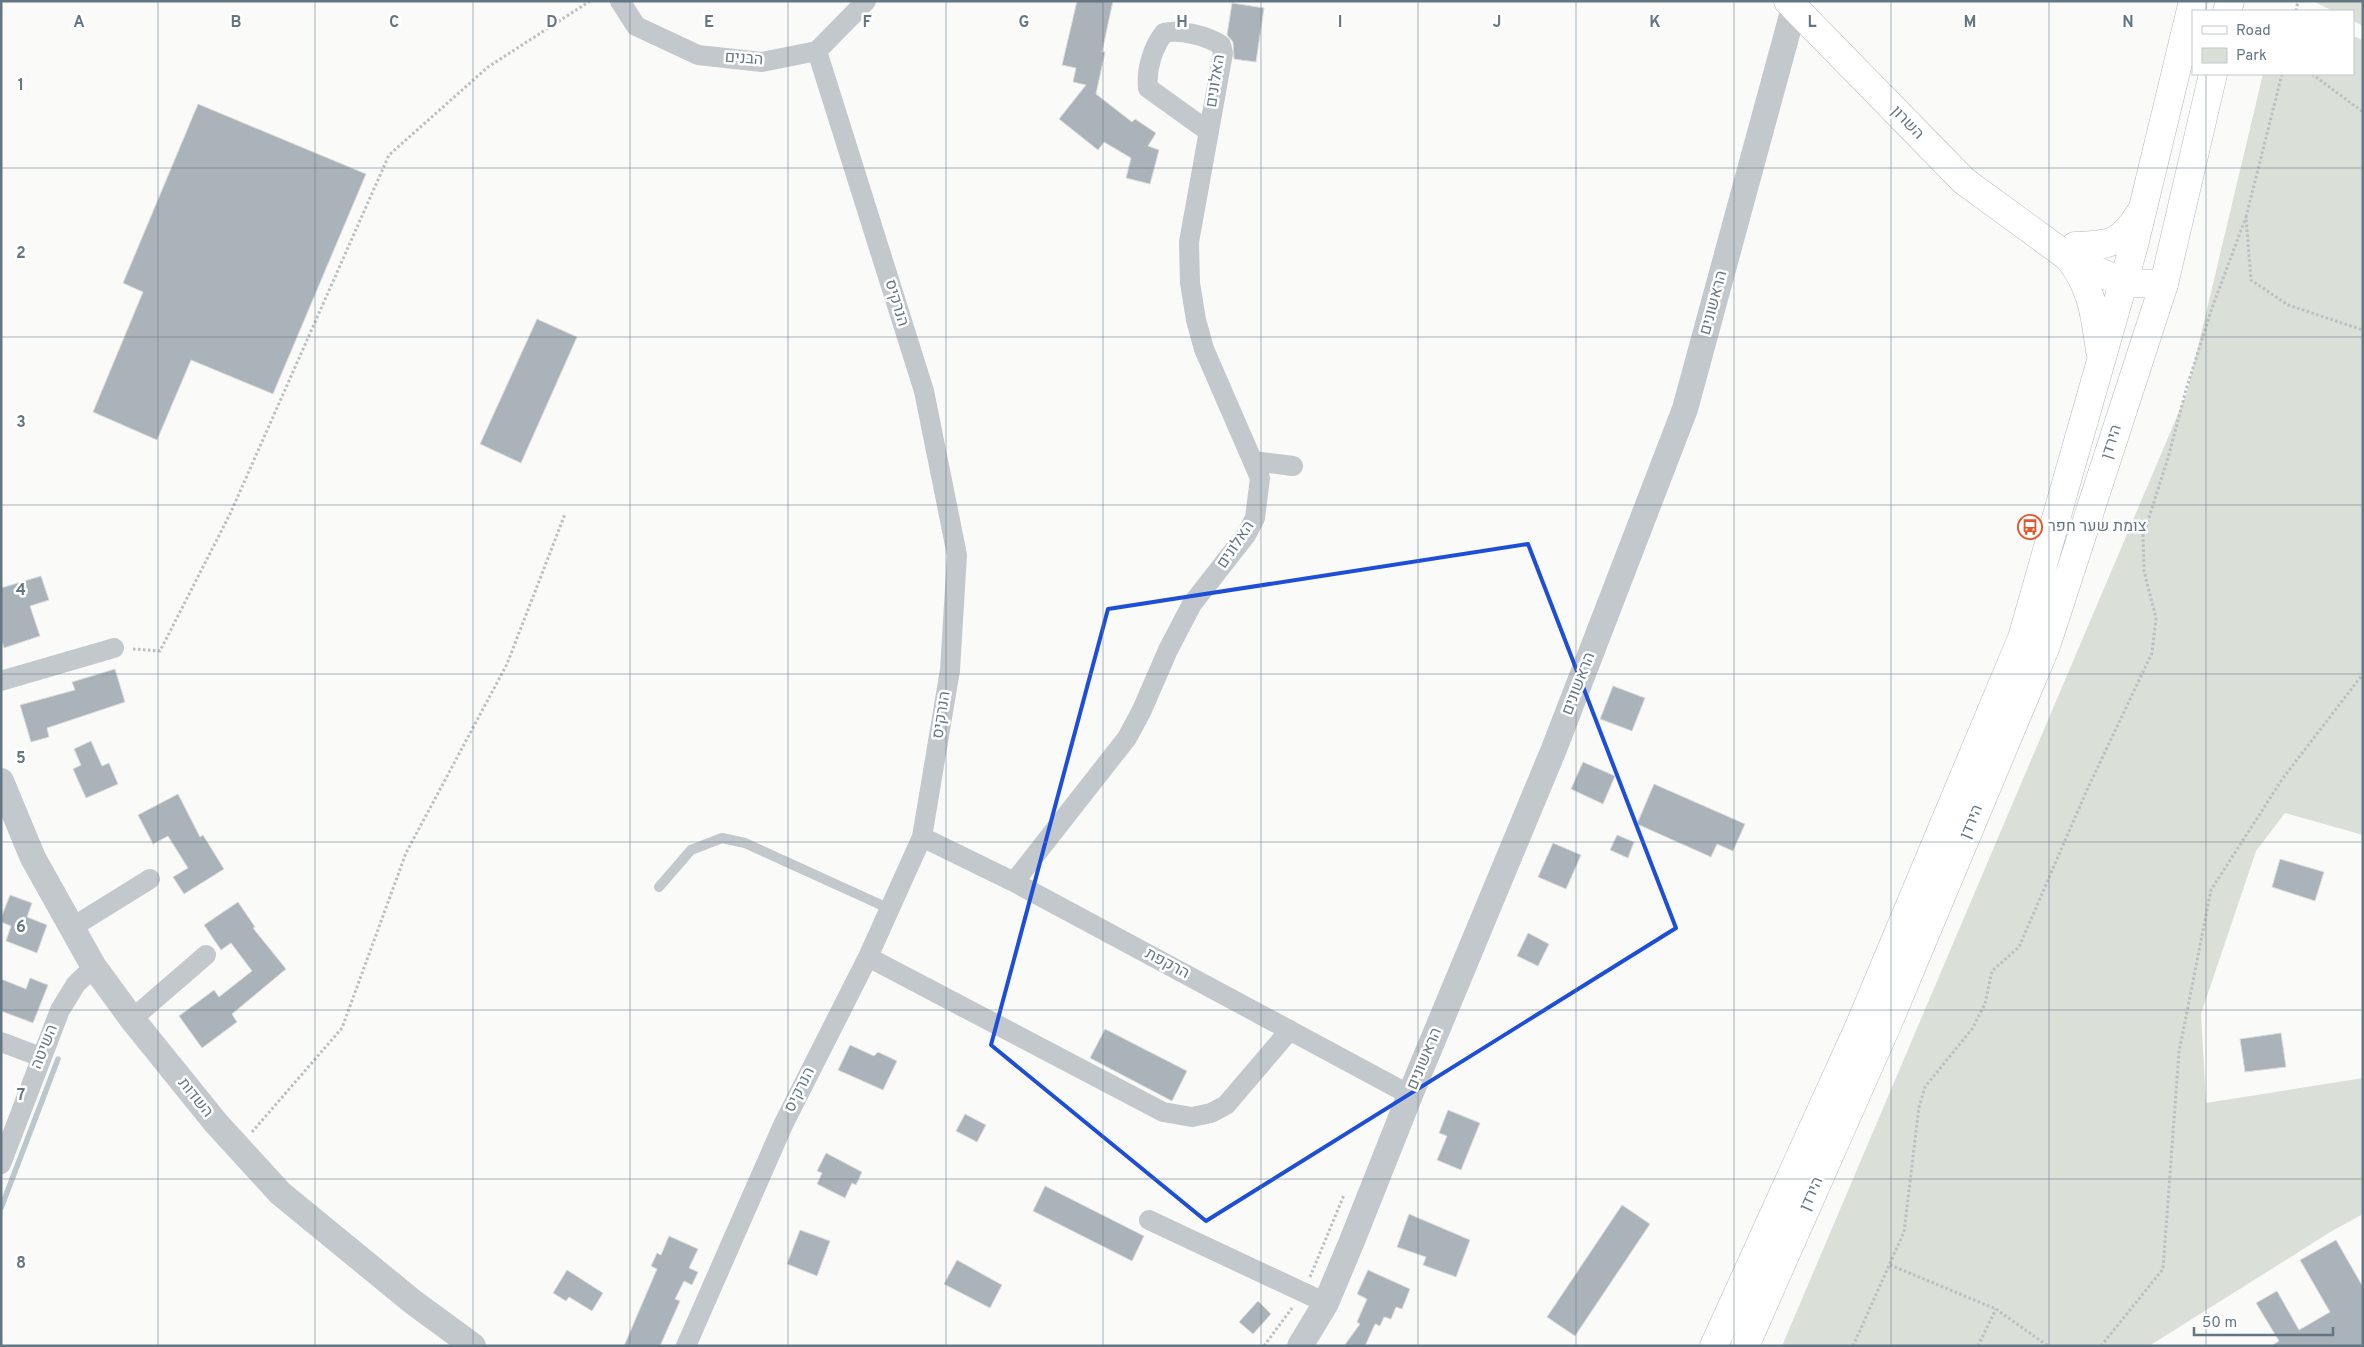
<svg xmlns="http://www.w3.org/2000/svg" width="2364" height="1347" viewBox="0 0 2364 1347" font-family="Overpass,Heebo,sans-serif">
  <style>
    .green { fill: #dadfd7 }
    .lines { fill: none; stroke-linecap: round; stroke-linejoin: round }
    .stream { stroke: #bbc7cb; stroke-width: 5.5 }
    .building { fill: #aab3b9; stroke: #dcdcda }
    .secondary-casing { stroke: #b3babf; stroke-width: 29 }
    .trunk-casing { stroke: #b4b9bd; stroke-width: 29 }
    .path { stroke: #bbbfc2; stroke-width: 3; stroke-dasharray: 2.5 2.5; stroke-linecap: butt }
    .service { stroke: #c3c8cc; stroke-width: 10 }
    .minor { stroke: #c3c8cc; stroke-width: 20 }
    .tertiary { stroke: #c3c8cc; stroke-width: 26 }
    .secondary { stroke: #fff; stroke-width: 28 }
    .trunk { stroke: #fff; stroke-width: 28 }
    .marked { fill: none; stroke: #1d4ed8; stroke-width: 4; stroke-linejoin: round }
    .grid { fill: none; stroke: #657683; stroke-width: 1; stroke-opacity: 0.55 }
    .labels { text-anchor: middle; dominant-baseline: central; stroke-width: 5; stroke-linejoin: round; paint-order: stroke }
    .street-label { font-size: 16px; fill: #657683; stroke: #fff }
    .poi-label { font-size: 16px; fill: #657683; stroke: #fff; text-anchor: start }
    .grid-label { font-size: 16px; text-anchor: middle; font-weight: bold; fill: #657683; stroke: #fff; stroke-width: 5; stroke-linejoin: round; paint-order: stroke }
  </style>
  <rect width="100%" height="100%" fill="#fafaf8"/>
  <path class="green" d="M2313,1H2363V26L2353,21V11H2333Z
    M2353,36L2363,40V835L2285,813L2256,851L2201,1014L2206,1103L2363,1078V1214L2332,1231L2149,1346H1782L2187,393L2263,74H2353Z"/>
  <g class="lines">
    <path class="stream" d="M1,1208L58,1059"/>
  </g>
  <path class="building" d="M1077,1H1113L1102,52H1105L1096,94L1132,122L1135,119L1156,133L1148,146L1159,150L1150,184L1126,178L1131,158L1104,142L1098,150L1059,119L1086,85L1073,82L1076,68L1062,65Z
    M1232,3L1264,8L1256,62L1234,59L1233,42L1227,35Z
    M198,104L366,174L273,394L191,360L157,440L93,412L143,292L123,283Z
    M537,319L577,337L521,463L480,444Z
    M41,576L49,600L30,606L40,636L4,648L1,639V588Z
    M115,669L125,702L47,728L49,737L31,742L20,705L75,690L72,682Z
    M1613,686L1645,698L1632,731L1600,719Z
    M91,741L102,766L109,763L118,784L86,798L73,769L81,765L74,749Z
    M1583,762L1615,776L1603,804L1571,789Z
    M1654,784L1745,824L1733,851L1717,844L1711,857L1637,824Z
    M178,794L200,837L203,835L224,869L184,894L173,877L188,868L168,836L153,844L138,815Z
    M1617,835L1634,842L1628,858L1610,850Z
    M1553,843L1581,855L1566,889L1538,877Z
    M2280,859L2324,872L2315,901L2272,887Z
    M10,895L32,903L27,917L47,925L37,953L6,941L11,926L1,922V918Z
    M238,902L255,927L253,928L286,969L232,1014L237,1022L202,1048L179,1016L214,990L219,997L252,971L231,943L221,950L204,925Z
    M1528,933L1549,944L1538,966L1517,956Z
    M30,978L48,985L33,1023L1,1011V979L26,989Z
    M1105,1029L1187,1071L1172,1101L1090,1058Z
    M2281,1033L2286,1067L2245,1072L2240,1039Z
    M850,1045L874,1056L878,1052L897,1061L883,1090L838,1070Z
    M1448,1110L1480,1123L1461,1170L1437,1160L1447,1136L1439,1133Z
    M965,1114L986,1125L977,1142L956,1131Z
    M826,1153L862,1172L856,1185L852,1183L845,1198L817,1184L822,1173L817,1171Z
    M1045,1186L1144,1236L1132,1261L1033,1211Z
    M1622,1205L1650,1224L1575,1336L1547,1317Z
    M1409,1214L1470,1240L1456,1277L1423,1265L1426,1257L1397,1247Z
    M800,1230L830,1241L817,1276L787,1264Z
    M669,1236L698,1249L689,1268L698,1272L692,1285L684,1281L675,1299L680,1301L660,1346H624L657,1269L651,1266L657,1253L661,1255Z
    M2336,1240L2363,1287V1346H2271L2279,1341L2256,1303L2277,1291L2299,1330L2330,1312L2300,1260Z
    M957,1260L1002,1285L990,1308L944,1284Z
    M567,1270L603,1293L592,1311L569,1297L566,1301L553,1293Z
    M1368,1270L1410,1289L1402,1309L1396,1307L1391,1319L1384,1317L1380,1326L1375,1324L1365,1346H1344L1360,1324L1357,1322L1367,1299L1357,1294Z
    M1258,1301L1271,1314L1253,1334L1239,1322Z"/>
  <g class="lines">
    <defs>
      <path id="secondary" d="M1788,1L1964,181L2068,257L2123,283L2164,284"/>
      <path id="trunk" d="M2227,11L2230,1
        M2075,246C2110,245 2121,244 2140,213
        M2068,257C2092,286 2095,315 2100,351
        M1714,1346L1859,1027L2022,638L2134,245L2193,1
        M1745,1346L1888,1023L2046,646L2164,284L2213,74"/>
    </defs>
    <use href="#secondary" class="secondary-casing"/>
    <use href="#trunk" class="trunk-casing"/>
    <path class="path" d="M2296,11L2298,1
      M2282,74L2246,217L2251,280L2288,305L2363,330
      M2312,74L2363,112
      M133,649L160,651L230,514L389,155L488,67L590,1
      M252,1132L342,1028L406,853L507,664L565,514
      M1890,1265L1996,1309L2048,1346
      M1310,1277L1344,1195
      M1264,1346L1292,1308
      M1853,1346L1904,1232L1919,1107L1925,1087L1972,1029L1985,1004L1992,971L2019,947L2086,792L2152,653L2156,618L2144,571L2143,536L2168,458L2186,390L2212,308L2246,217
      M1978,1346L1996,1309
      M2101,1346L2163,1269L2179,1052L2211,890L2283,778L2363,674"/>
    <path class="service" d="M659,887L691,850L722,838L745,843L890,909"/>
    <path class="minor" d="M620,1L636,26L698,55L762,62L817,51L866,1
      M1253,461L1293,466
      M1,681L114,648
      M922,837L1014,882L1410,1095
      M1014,882L1127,738L1142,710L1168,650L1192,604L1246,535L1255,518L1260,478L1204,349L1196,320L1190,283L1189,242L1223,53L1221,45C1207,36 1180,29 1164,33C1153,47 1146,69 1148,88L1208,131
      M71,928L150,879
      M868,957L1163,1112L1192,1117L1211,1113L1226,1105L1290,1030
      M132,1019L206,955
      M1,1042L41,1057
      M1,1164L60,1010L76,984L94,967
      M1149,1220L1326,1303
      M686,1346L783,1125L868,957L922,837L950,670L957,555L924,391L817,51"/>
    <path class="tertiary" d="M1,781L33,858L94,967L132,1019L216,1123L280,1193L413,1302L473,1346
      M1300,1346L1326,1303L1352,1241L1410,1095L1554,749L1685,409L1794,8"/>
    <use href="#secondary" class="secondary"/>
    <use href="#trunk" class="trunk"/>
  </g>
  <path class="marked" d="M1528,544L1676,928L1206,1221L991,1045L1108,609Z"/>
  <path class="grid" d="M158,1V1346M315,1V1346M473,1V1346M630,1V1346M788,1V1346M946,1V1346M1103,1V1346M1261,1V1346M1418,1V1346M1576,1V1346M1734,1V1346M1891,1V1346M2049,1V1346M2206,1V11M2206,74V1346M1,168H2363M1,337H2363M1,505H2363M1,674H2363M1,842H2363M1,1010H2363M1,1179H2363"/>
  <defs>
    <symbol id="bus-ring" viewBox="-11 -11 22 22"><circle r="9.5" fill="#fff" stroke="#e4572e" stroke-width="1.5"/><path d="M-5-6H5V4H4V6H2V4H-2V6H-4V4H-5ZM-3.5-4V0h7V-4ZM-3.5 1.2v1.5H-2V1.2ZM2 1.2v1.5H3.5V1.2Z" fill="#e4572e"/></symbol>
  </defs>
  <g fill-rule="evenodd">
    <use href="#bus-ring" x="2016" y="513" width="28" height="28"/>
  </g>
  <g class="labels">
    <g class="street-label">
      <text transform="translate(744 59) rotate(4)">הבנים</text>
      <text transform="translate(1216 81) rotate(-81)">האלונים</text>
      <text transform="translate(1907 123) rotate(46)">השרון</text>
      <text transform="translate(896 303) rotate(73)">הנרקיס</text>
      <text transform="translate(1714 303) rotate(-75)">הראשונים</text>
      <text transform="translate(2112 442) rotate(-72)">הירדן</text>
      <text transform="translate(1236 545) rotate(-56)">האלונים</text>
      <text transform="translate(1579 684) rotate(-69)">הראשונים</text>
      <text transform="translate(942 715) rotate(-81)">הנרקיס</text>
      <text transform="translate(1972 822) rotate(-67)">הירדן</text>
      <text transform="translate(1167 964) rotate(28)">הרקפת</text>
      <text transform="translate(45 1047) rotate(-68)">השיטה</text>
      <text transform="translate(1425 1059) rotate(-67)">הראשונים</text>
      <text transform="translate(800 1090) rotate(-63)">הנרקיס</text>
      <text transform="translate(195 1098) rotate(51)">השדות</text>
      <text transform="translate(1812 1194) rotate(-66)">הירדן</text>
    </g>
    <g class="poi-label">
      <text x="2048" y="527">צומת שער חפר</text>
    </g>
  </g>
  <g class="grid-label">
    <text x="79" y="27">A</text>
    <text x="236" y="27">B</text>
    <text x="394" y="27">C</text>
    <text x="552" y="27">D</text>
    <text x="709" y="27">E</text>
    <text x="867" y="27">F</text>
    <text x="1024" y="27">G</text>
    <text x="1182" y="27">H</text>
    <text x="1340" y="27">I</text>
    <text x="1497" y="27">J</text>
    <text x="1655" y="27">K</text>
    <text x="1812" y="27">L</text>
    <text x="1970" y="27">M</text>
    <text x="2128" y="27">N</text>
    <text x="21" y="90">1</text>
    <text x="21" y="258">2</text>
    <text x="21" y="427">3</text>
    <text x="21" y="595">4</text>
    <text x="21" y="763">5</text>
    <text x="21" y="932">6</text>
    <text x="21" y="1100">7</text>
    <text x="21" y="1268">8</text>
  </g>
  <rect width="2364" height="1347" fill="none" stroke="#657683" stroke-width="5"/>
  <rect x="2192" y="10" width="162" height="65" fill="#ffffff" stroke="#c1c8cd"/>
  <rect x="2202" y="26" width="25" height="8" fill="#ffffff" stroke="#c1c8cd"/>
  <text x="2236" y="35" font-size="15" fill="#657683">Road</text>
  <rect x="2202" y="48" width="25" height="15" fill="#dadfd7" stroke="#c1c8cd"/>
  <text x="2236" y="60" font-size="15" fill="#657683">Park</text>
  <path d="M2194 1327v8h139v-8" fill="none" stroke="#657683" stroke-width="2.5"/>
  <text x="2202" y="1327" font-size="15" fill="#657683" stroke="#ffffff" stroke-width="4" paint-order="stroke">50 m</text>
</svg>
